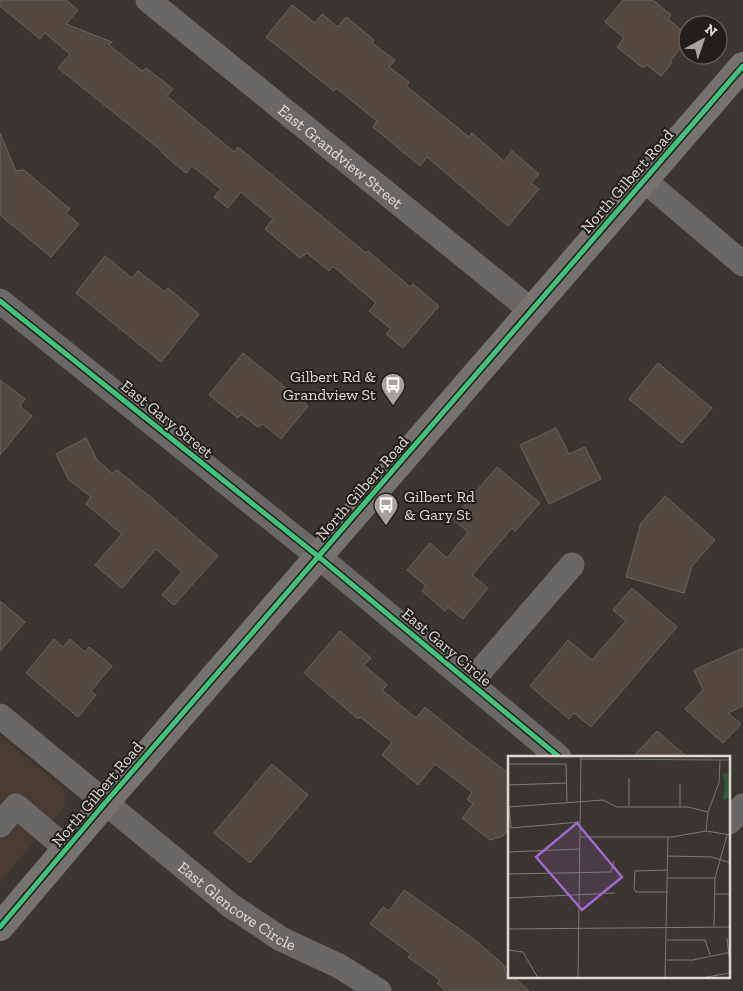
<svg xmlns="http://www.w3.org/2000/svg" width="743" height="991" viewBox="0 0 743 991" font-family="'Zilla Slab',serif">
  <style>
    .built { fill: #493b31 }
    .building { fill: #544940; stroke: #686460 }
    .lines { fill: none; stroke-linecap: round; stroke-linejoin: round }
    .minor { stroke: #6a6866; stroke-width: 25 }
    .major { stroke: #757270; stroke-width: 28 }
    .cycleway-casing { stroke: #221e1b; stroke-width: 8 }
    .cycleway { stroke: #40c37c; stroke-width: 5 }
    .labels { text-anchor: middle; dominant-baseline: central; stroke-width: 4; stroke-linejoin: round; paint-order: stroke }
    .street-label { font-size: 16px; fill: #e0dad6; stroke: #221e1b }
    .poi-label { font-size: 16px; fill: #e0dad6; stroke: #221e1b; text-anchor: end }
    .inset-road { fill: none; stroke: #7d7874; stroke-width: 1 }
    .view { fill: #9e69c7; fill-opacity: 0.15; stroke: #9e69c7; stroke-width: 2.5 }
    .inset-edge { fill: none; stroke: #e0dad6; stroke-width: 2.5 }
  </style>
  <rect width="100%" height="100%" fill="#3b3632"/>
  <path class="built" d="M0,735L62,787L67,796L64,807L0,882Z"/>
  <path class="building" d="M0,0H66L78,10L66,24L112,42L109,45L142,71L146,68L173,89L167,96L234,152L238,147L366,253L368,251L410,287L413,284L439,306L403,348L386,334L391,329L369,311L376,303L333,266L329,271L307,253L300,258L265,229L273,219L241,192L228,208L214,197L221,189L192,166L186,173L161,152L162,151L58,68L70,54L45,33L40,39L0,6Z
    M623,0H653L671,15L668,19L688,36V39L670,61L672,63L661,76L647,65L643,68L617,47L624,38L605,22Z
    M292,5L315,23L322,14L338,27L346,17L374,40L372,43L395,60L389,67L409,82L406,86L469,137L472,133L504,161L512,151L539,174L531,183L539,189L508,226L427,157L420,166L373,127L377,121L336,88L334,91L266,37Z
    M0,133L16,171L24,170L70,209L66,213L79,224L51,257L0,215Z
    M105,256L132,278L138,271L165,292L168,288L199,314L161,362L76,293Z
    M243,353L308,406L281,439L263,424L258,427L241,414L238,418L209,395Z
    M658,363L712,408L682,443L629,399Z
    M0,380L25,399L20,406L32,416L0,455Z
    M556,428L569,454L585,447L601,479L549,504L520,445Z
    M86,438L97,460L112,473L117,470L153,499L218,556L174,605L162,595L182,572L156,549L122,588L95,565L122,534L86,504L91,497L68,479L56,454Z
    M497,467L540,503L515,531L512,528L472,575L488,588L463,619L448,607L445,611L422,591L426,586L407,570L430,543L447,558L468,532L453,519Z
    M665,496L715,540L692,566L684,593L626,577L641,523Z
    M632,588L677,627L591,727L574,713L569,719L530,686L568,640L592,660L626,621L613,610Z
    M0,601L25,622L0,651Z
    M340,631L371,658L364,665L387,685L382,690L416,718L425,707L459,735L509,774V828L503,836L490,840L462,818L473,804L467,799L472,792L435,764L418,785L382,755L392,742L360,717L358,719L304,673Z
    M54,639L63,647L70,639L85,652L89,647L112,666L91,691L96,695L78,717L26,673Z
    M743,648V706L728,713L741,724L723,743L685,709L703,690L694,670Z
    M657,731L687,757H633Z
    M272,764L308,795L250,863L214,833Z
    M404,890L475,940L506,967L504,970L509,974V977H513L529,991H446L437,983L440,980L408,957L411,954L370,924L383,907L389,911Z"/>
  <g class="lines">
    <g class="minor">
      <path id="s1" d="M148,0L532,311"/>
      <path d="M644,180L743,264"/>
      <path d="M0,301L319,557L559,757"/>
      <path d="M470,683L572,565"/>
      <path id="s2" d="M0,716L230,905L281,939L339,966L379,991"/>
      <path d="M729,822L743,806"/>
      <path d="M0,825L16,806L67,849"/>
    </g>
    <path class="major" d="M0,927L105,803L743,66"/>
    <defs>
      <path id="cycleway" d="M0,301L319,557L559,757
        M0,927L105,803L743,66"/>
    </defs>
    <use href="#cycleway" class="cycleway-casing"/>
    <use href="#cycleway" class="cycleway"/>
  </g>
  <defs>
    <symbol id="bus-pin" viewBox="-11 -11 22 30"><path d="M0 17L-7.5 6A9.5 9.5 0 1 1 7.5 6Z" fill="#a6a19d" stroke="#221e1b"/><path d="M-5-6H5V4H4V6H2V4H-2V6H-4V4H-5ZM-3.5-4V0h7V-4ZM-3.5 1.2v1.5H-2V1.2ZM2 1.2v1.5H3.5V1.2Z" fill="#fff"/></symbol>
  </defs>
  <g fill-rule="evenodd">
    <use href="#bus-pin" x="379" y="371" width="28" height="38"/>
    <use href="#bus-pin" x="372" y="491" width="28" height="38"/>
  </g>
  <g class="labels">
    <g class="street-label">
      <text stroke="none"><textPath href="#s1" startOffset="248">East Grandview Street</textPath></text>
      <text transform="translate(627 181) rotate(-49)">North Gilbert Road</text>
      <text transform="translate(167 419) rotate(39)">East Gary Street</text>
      <text transform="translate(362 488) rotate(-49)">North Gilbert Road</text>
      <text transform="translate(447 647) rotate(40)">East Gary Circle</text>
      <text transform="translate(97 794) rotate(-50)">North Gilbert Road</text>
      <text stroke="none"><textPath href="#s2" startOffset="304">East Glencove Circle</textPath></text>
    </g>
    <g class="poi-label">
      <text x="376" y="376">Gilbert Rd &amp;<tspan x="376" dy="18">Grandview St</tspan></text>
      <text x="404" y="496" text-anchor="start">Gilbert Rd<tspan x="404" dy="18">&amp; Gary St</tspan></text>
    </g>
  </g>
  <g transform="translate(508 756)">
    <rect width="222" height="222" fill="#3b3632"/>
    <path d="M222,17V42L215,44L217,26L214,18Z" fill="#345739"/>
    <path class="inset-road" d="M73,3L223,4M0,8H58L59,45M0,29L58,27M0,51L95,44L109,51H180L200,56M1,51L3,72L72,66M121,51V22M172,51V28M198,75L200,56L211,27L212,4M72,81H164L198,75L223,79M0,96L72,93M159,100L204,101L223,107M0,118L103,116L106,105M160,122H207M160,136H128L126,133L127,115L160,114M206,138H223M0,142L107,137M206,171L207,122L219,79M0,173L223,171M219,182L223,217M159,184H197L202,199M0,194L15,196L30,222M159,204H185L223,196M70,222L73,0M157,222L160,81M193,222L222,217"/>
    <path class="view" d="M69,67L114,121L74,154L28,101Z"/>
    <rect width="222" height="222" class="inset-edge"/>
  </g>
  <g transform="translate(703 40) rotate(40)"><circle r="24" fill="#221e1b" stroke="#6e6966"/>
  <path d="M0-4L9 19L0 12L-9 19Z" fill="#a6a19d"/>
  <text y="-8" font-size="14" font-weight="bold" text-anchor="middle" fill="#e0dad6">N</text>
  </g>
</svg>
